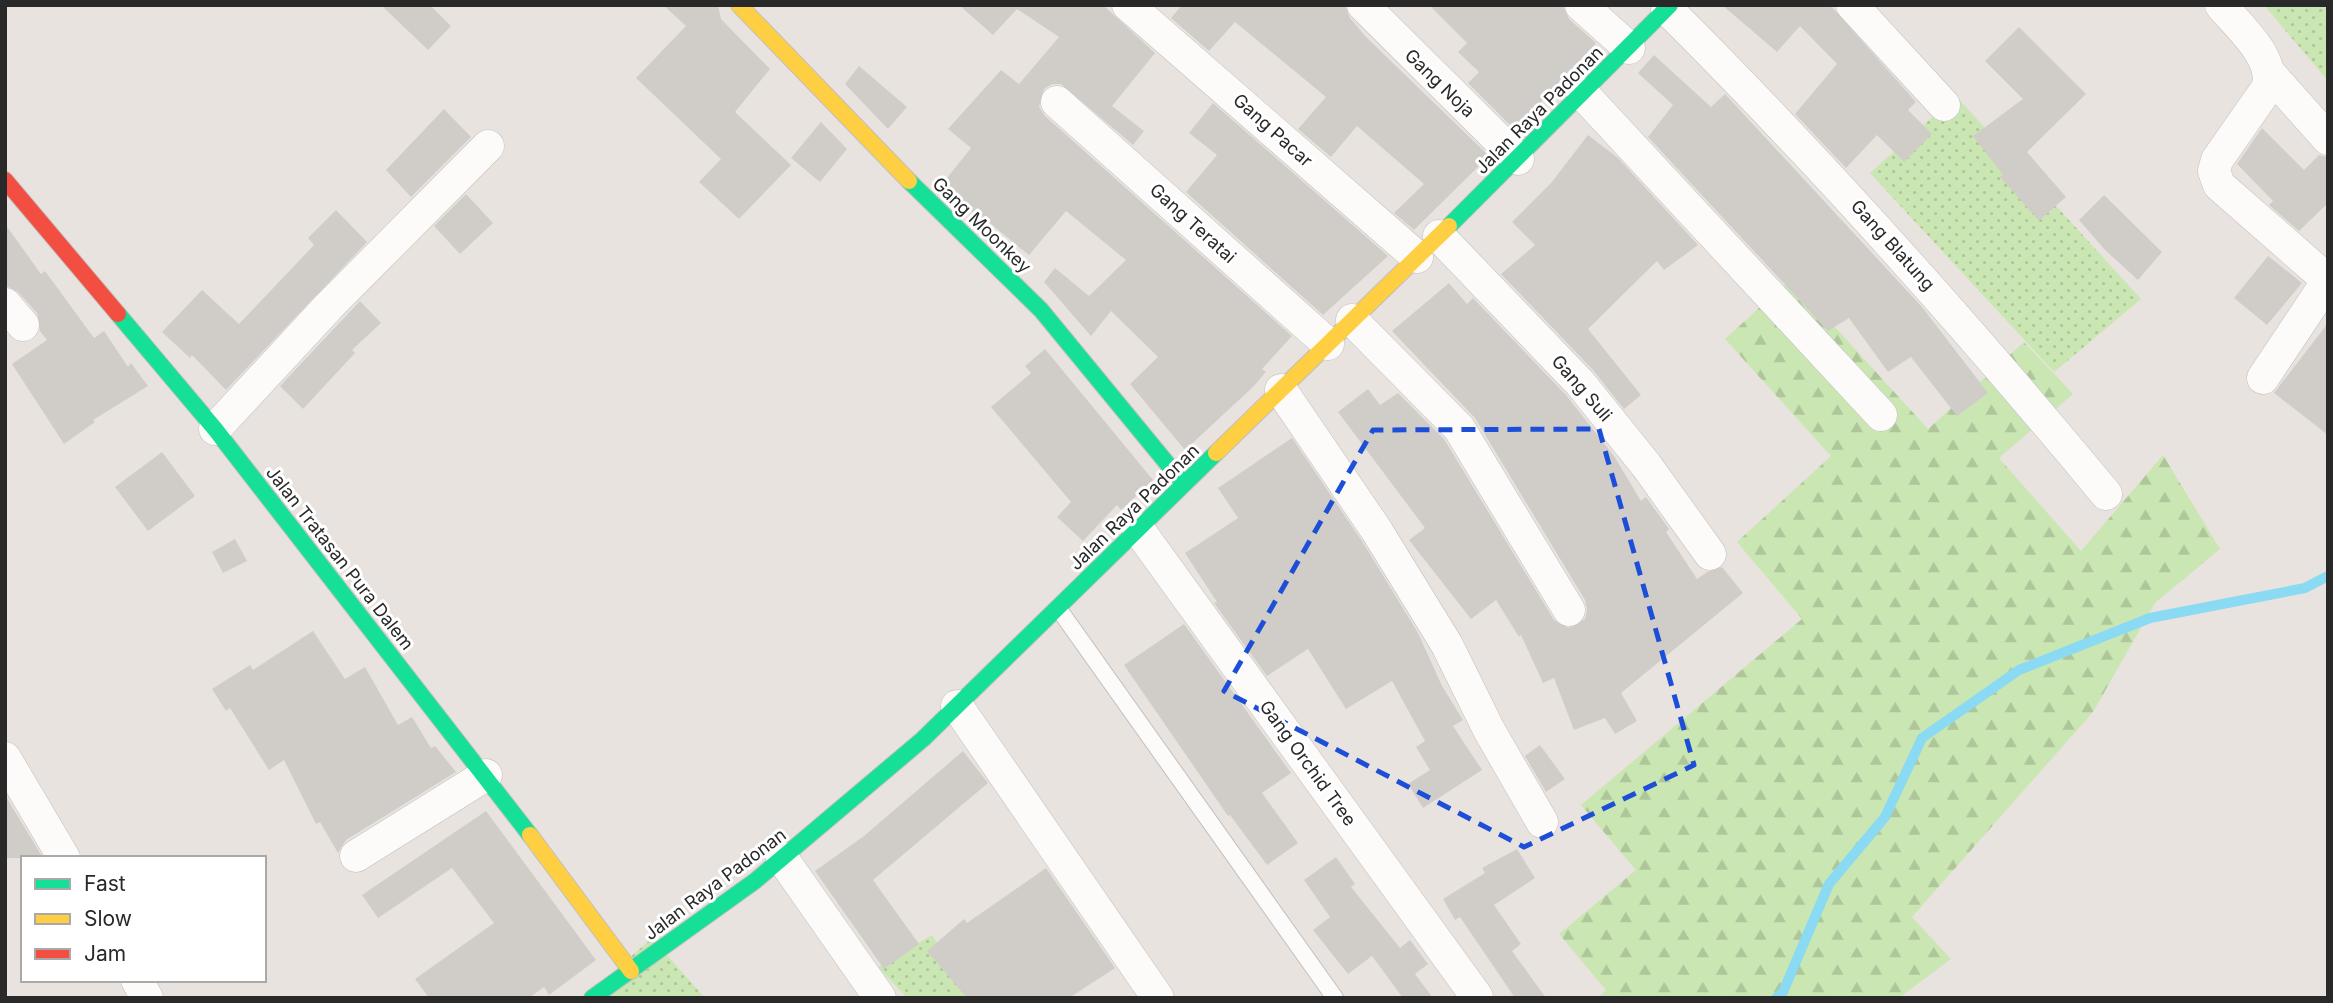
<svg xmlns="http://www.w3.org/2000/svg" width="2333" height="1003" viewBox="0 0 2333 1003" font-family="Inter,sans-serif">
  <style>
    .grass { fill: url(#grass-dots) }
    .forest { fill: url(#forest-firs) }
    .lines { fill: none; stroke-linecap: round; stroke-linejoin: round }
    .stream { stroke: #89daf2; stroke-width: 10 }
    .building { fill: #d0cdc9 }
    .lane-casing { stroke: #c1bfc0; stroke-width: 18 }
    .street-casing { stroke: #c1bfc0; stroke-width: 33 }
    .fast-casing { stroke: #c1bfc0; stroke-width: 18 }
    .slow-casing { stroke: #c1bfc0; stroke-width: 18 }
    .jam-casing { stroke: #c1bfc0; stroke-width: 18 }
    .lane { stroke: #fcfbfa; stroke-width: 16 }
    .street { stroke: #fcfbfa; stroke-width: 32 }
    .fast { stroke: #16e098; stroke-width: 16 }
    .slow { stroke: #ffcf43; stroke-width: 16 }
    .jam { stroke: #f24e42; stroke-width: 16 }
    .marked { fill: none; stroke: #1d4ed8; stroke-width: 5; stroke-dasharray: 14 9; stroke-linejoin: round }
    .labels { text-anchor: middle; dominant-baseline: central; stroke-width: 6; stroke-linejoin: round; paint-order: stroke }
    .street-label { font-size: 18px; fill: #292929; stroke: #fff }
  </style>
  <defs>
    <pattern id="grass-dots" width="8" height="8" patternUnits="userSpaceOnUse" patternTransform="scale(1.75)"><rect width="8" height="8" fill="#cae7b3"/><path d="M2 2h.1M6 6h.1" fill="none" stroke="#aec69a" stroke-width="1.8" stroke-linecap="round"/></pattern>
    <pattern id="forest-firs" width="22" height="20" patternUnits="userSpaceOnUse" patternTransform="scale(1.75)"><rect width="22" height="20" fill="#cae7b3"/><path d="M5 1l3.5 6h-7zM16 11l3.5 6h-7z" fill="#aec69a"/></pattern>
  </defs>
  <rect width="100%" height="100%" fill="#e8e3de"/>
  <path class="grass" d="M2264,5H2328V81Z
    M1956,96L2141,299L2054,372L1870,173Z
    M932,935L973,998H907L878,967Z
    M652,938L705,998H583Z"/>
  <path class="forest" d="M1791,279L1928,429L2024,342L2073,394L1999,458L2081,551L2163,455L2220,549L2155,603L2093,712L1912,917L1951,959L1899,998H1598L1606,990L1559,934L1636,870L1581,805L1802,619L1737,542L1831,456L1725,339Z"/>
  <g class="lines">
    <path class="stream" d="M1776,998L1783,992L1829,884L1885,817L1922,738L2019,670L2150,618L2305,588L2328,576"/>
  </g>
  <path class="building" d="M381,5H430L451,26L428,50Z
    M663,5H718L721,19L770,69L735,112L791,165L739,219L699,182L721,159L636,78L686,26Z
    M959,5H1103L1155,53L1112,106L1144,131L1133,145L1061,84H1052L1044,89L1039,107L1045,116L1292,336L1262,369L1266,372L1253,387L1185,450L1130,384L1158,357L1111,311L1091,336L1044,282L1055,268L1089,296L1126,260L1066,211L1029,255L980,215L978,218L943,183L971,148L948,129L1001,70L1019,84L1059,37L1017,9L993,35Z
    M1182,5H1345L1350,18L1366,37L1489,156L1414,230L1394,213L1424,184L1357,126L1331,157L1298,129L1326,97L1235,22L1209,51L1171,18Z
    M1429,5H1563L1569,19L1596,43L1515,130L1468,83L1479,72L1458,52L1467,43Z
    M1722,5H1830L1916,102L1908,110L1932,134L1904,162L1877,135L1846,168L1795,114L1837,64L1800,26L1777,52Z
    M2019,27L2086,94L2027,152L2066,197L2039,221L2000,177L2003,175L1973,136L2023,99L1985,61Z
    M1654,55L1711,107L1725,94L1922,307L1988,393L1957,416L1911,357L1888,372L1849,318L1828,331L1648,137L1673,105L1638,73Z
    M859,66L907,107L888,129L845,84Z
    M1213,103L1388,256L1323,315L1186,192L1217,155L1189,133Z
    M444,109L471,137L411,197L386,170Z
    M821,122L847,149L820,182L791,158Z
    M2262,128L2304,170L2319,155L2328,157V203L2299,231L2269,205L2273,201L2237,164Z
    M1588,135L1618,158L1698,245L1664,270L1657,261L1588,329L1641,395L1624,409L1593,370L1501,274L1535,245L1512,222L1551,183Z
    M466,194L493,223L460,254L434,226Z
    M2104,195L2162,252L2138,280L2105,250L2079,220Z
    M336,210L367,242L226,390L192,355L190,358L162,332L202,290L239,324L314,245L308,238Z
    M5,224L41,274L45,271L94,338L104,331L128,367L131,363L148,386L93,420L95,422L64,444L12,364L47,340L40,331L37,313L18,292L5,285Z
    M2268,256L2302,283L2267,325L2234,298Z
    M1449,283L1467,304L1473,298L1566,395L1614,456L1641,501L1646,497L1669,529L1666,532L1697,579L1707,572L1722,567L1743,593L1621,693L1637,721L1615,734L1605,718L1574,730L1554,678L1543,683L1521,635L1519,637L1496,600L1471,619L1409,540L1425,528L1338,412L1368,389L1380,405L1398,393L1444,439L1554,620L1569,628L1585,619L1587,610L1585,600L1475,418L1392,331Z
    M360,301L381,323L352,350L355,353L303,409L280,386Z
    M2328,323V435L2274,393Z
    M1045,349L1153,480L1121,510L1117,505L1083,541L1057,517L1071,502L991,407L1031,373L1025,366Z
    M1292,438L1362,541L1418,633L1442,686L1463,720L1453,726L1482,770L1423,808L1408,784L1430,770L1416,747L1425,741L1392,681L1346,709L1308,649L1267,676L1214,603L1217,602L1185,553L1238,518L1218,488Z
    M162,452L195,496L148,531L115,487Z
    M235,539L247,561L223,573L212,552Z
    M1184,624L1291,773L1262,793L1298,843L1267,865L1230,815L1228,816L1124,665Z
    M313,631L345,679L365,667L398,725L412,717L431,748L435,746L456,772L346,840L338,853L320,822L316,824L284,760L269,770L230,708L226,711L212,689L250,665L253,670Z
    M1540,745L1565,779L1546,792L1525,756Z
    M963,751L988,783L873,880L919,944L884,969L815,871L864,836Z
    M5,795L43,858H5Z
    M486,811L596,960L549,995L544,987L529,998H429L415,979L494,923L452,868L378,918L362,895Z
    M1517,849L1535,878L1494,905L1521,944L1512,951L1546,998H1515L1460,917L1455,920L1443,899L1485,873L1482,868Z
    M1336,857L1355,884L1351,887L1400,948L1410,940L1428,964L1415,974L1433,998H1403L1372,956L1348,974L1313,930L1330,917L1304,880Z
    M1046,868L1115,968L1069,998H967L927,951L964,919L967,923Z"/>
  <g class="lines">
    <defs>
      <path id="lane" d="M1058,608L1335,998"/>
      <path id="street" d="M1128,5L1417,257
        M1363,5L1518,159
        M1581,5L1629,48
        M1852,5L1944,105
        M2221,5C2239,27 2275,57 2268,87L2217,160L2214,171L2219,185L2323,276V288L2263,378
        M1667,9C1822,163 1966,325 2106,494
        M2271,75L2328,139
        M1583,94L1881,415
        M1057,102L1328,344
        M1439,236L1580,383L1646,465L1710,554
        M5,304L23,325
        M1352,320L1459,428L1569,610
        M1281,390L1377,531L1447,645L1489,730L1542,822
        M215,429L329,306L488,146
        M1138,529L1477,997
        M957,706L1158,998
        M5,758L64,858
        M356,856L486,775
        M782,858L880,998
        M137,980L147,998"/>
      <path id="fast" d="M909,181L1041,310L1184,484
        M1449,226L1670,5
        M118,314L215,429L530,835
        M592,998L755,881L923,739L1216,453"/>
      <path id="slow" d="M739,5L909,181
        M1216,453L1449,226
        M530,835L631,971"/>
      <path id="jam" d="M5,180L118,314"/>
    </defs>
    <use href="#lane" class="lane-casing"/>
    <use href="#street" class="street-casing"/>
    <use href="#fast" class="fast-casing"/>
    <use href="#slow" class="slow-casing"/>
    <use href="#jam" class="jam-casing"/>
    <use href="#lane" class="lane"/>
    <use href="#street" class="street"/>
    <use href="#fast" class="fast"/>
    <use href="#slow" class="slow"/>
    <use href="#jam" class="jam"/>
  </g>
  <path class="marked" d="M1599,429L1694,765L1524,847L1224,691L1373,430Z"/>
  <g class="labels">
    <g class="street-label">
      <text transform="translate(1440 83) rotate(44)">Gang Noja</text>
      <text transform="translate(1539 110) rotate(-45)">Jalan Raya Padonan</text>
      <text transform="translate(1273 130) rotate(42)">Gang Pacar</text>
      <text transform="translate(1193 223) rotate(42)">Gang Teratai</text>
      <text transform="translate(982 225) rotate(44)">Gang Moonkey</text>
      <text transform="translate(1893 245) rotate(48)">Gang Blatung</text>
      <text transform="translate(1582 388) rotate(49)">Gang Suli</text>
      <text transform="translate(1134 507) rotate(-44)">Jalan Raya Padonan</text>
      <text transform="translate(340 558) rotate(52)">Jalan Tratasan Pura Dalem</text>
      <text transform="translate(1308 763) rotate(54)">Gang Orchid Tree</text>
      <text transform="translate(715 884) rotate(-37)">Jalan Raya Padonan</text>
    </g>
  </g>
  <rect width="2333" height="1003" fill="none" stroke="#292929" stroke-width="14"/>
  <rect x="21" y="856" width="245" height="126" fill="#ffffff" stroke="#a9a9a9" stroke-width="2"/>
  <rect x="35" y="879" width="35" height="10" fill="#16e098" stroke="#a9a9a9" stroke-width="2"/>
  <text x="84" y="891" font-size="21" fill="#292929">Fast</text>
  <rect x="35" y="914" width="35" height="10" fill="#ffcf43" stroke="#a9a9a9" stroke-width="2"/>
  <text x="84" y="926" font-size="21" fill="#292929">Slow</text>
  <rect x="35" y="949" width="35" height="10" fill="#f24e42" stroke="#a9a9a9" stroke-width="2"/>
  <text x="84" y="961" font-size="21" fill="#292929">Jam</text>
</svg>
